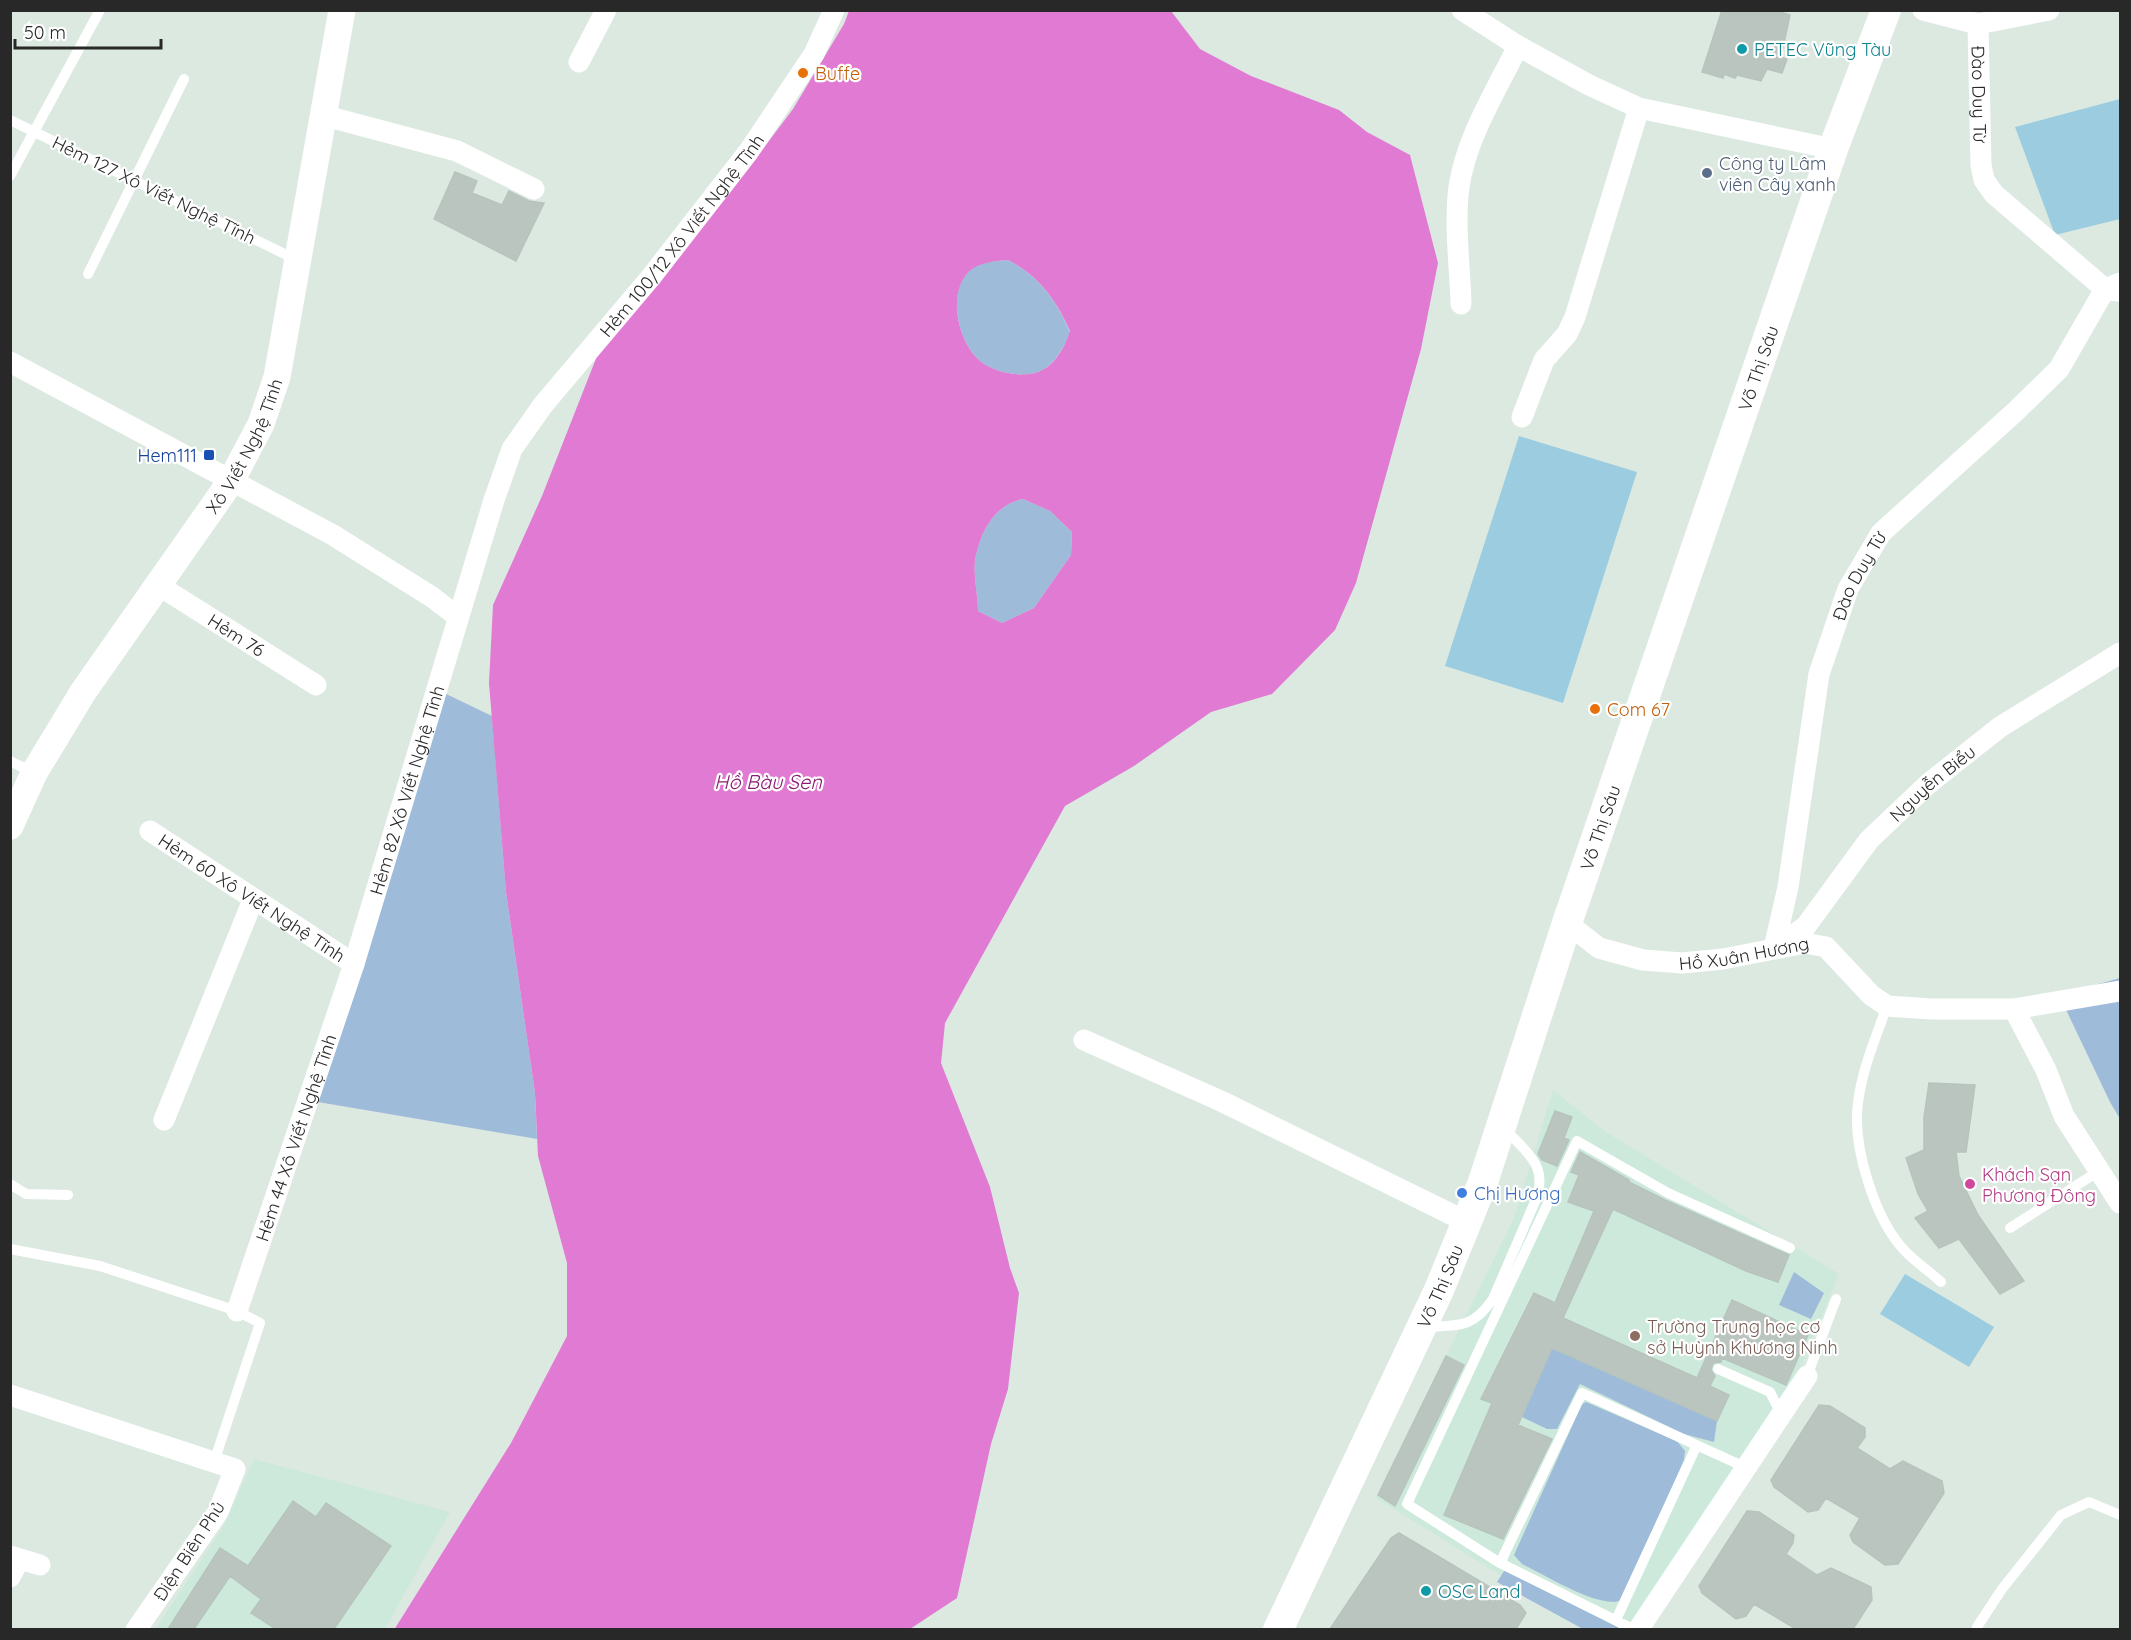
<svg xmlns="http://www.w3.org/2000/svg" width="2131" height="1640" viewBox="0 0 2131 1640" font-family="Quicksand,sans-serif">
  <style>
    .education { fill: #cde9dc }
    .green { fill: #9ebbda }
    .pitch { fill: #9bcce0 }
    .water { fill: #e07ad3; fill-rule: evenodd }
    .building { fill: #bbc5bf; stroke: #b6c4bd; stroke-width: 1.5 }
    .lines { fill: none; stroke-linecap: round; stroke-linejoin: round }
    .service { stroke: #fff; stroke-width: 10 }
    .minor { stroke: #fff; stroke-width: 21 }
    .tertiary { stroke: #fff; stroke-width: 27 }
    .secondary { stroke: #fff; stroke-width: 30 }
    .culture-dot { fill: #0f9aa8; stroke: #fff; stroke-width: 2 }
    .food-dot { fill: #e8710a; stroke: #fff; stroke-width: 2 }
    .service-dot { fill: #5c6f8a; stroke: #fff; stroke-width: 2 }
    .transit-dot { fill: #1a4fb4; stroke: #fff; stroke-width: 2 }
    .hotel-dot { fill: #d1479c; stroke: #fff; stroke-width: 2 }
    .shop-dot { fill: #3f7fe0; stroke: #fff; stroke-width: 2 }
    .education-dot { fill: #8d6e63; stroke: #fff; stroke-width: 2 }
    .labels { text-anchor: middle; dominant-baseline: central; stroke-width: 4.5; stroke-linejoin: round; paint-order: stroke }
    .culture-label { font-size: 18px; fill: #0d838f; stroke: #fff; text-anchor: start }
    .food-label { font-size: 18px; fill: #c56008; stroke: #fff; text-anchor: start }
    .street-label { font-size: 18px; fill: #282828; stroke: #fff }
    .service-label { font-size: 18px; fill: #4e5e75; stroke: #fff; text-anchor: start }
    .transit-label { font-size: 18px; fill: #164399; stroke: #fff; text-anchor: end }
    .hotel-label { font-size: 18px; fill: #b23c85; stroke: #fff; text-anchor: start }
    .shop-label { font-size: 18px; fill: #366cbe; stroke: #fff; text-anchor: start }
    .education-label { font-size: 18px; fill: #785e54; stroke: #fff; text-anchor: start }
    .water-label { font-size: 20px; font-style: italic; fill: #891c72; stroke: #fff }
  </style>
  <rect width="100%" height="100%" fill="#dce9e1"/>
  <path class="education" d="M1553,1090L1606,1132L1839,1274L1788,1398L1627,1629H1587L1376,1498L1514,1218Z
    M254,1459L450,1512L385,1629L155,1630L223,1527Z"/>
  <path class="green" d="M1008,260C1039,276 1056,300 1070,332C1066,344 1056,362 1044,369C1027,380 993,373 979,360C959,342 948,297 966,275C975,262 994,261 1008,260Z
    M1023,499L1050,511L1072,532L1071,555L1034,608L1002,623L978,611C978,595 972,571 976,555C982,529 996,504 1023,499Z
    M442,692L492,716L506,892L535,1093L537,1139L318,1102Z
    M2120,978V1119L2110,1102L2059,995Z
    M1794,1272L1824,1293L1811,1319L1779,1305Z
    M1552,1348L1717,1421L1714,1442L1684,1434L1580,1384L1557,1429H1547L1522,1417Z
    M1586,1402L1677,1441L1685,1451L1684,1460L1622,1600C1600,1610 1544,1574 1522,1564L1514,1555L1582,1404Z
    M1506,1568L1623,1630L1583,1629L1497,1582Z"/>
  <path class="pitch" d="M2120,99V219L2055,235L2015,127Z
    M1519,436L1637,472L1563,703L1445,666Z
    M1905,1274L1994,1327L1969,1367L1880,1314Z"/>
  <path class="water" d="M849,11H1171L1200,49L1251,76L1339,110L1367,132L1410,155L1438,263L1421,349L1356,583L1335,630L1272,694L1211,712L1134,766L1065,806L945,1023L941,1063L990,1187L1010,1268L1019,1293L1008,1389L991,1444L957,1598L910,1629L394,1630L511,1443L567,1336V1263L538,1156L535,1093L506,892L489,683L493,605L542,496L597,356L626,314L729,194L793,109L844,24ZM1008,260C1039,276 1056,300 1070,331C1066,344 1057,362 1044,369C1027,380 993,373 979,360C959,342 948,298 966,275C975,263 993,261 1008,260ZM1023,499L1050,511L1072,532L1071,555L1034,608L1002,623L978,611C978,595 972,571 976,555C982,529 996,504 1023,499Z"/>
  <path class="building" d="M1722,10H1774L1790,15L1781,57L1787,59L1782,73L1767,69L1761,81L1737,75L1735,78L1724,74L1723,78L1702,72Z
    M455,172L477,181L472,193L502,205L509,191L529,201L544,203L516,261L434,219Z
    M1929,1083L1975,1085L1966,1152H1956L1959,1176L1978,1215L2024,1281L2000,1294L1959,1239L1939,1248L1915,1218L1928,1211L1918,1194L1906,1158L1924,1150V1117Z
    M1555,1111L1572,1117L1564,1138L1569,1140L1557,1166L1542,1160L1538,1154Z
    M1580,1152L1629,1180V1182L1665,1200L1789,1255L1778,1282L1746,1271L1613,1209L1563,1318L1697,1378L1732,1300L1808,1335L1786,1385L1722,1358L1721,1362L1713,1363L1711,1370L1715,1376L1710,1386L1729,1395L1717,1421L1552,1348L1518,1425L1552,1439L1503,1539L1444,1515L1492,1403L1481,1399L1534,1293L1555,1303L1594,1211L1568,1202L1579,1175L1571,1172Z
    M1446,1356L1464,1365L1395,1506L1378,1495Z
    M1819,1405L1830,1406L1865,1428V1437L1857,1448L1890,1469L1903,1461L1942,1481L1944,1493L1898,1564L1885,1565L1853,1542L1850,1535L1860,1518L1826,1498L1818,1510L1808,1512L1774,1487L1771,1480Z
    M293,1501L316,1517L326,1503L391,1546L334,1629H276L251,1613L261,1599L230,1576L194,1629H168L220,1548L248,1566Z
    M1747,1511L1759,1512L1794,1535L1793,1543L1786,1554L1817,1575L1831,1568L1871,1587L1872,1600L1853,1629H1796L1754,1604L1746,1616L1736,1619L1702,1593L1699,1586Z
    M1399,1533L1520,1605L1526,1613L1516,1629H1330L1391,1538Z"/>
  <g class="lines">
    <path class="service" d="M10,120L297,260
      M10,176L100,10
      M88,274L184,79
      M10,761L34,773
      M1887,1006C1876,1037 1862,1069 1858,1103C1852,1146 1875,1221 1906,1252C1917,1263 1930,1272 1941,1282
      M10,1184L26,1194L68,1195
      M2010,1228L2099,1171
      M10,1249L100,1266L237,1311L260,1323L214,1462
      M1425,1327C1459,1325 1472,1329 1493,1299L1537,1197C1547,1164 1526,1152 1505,1129
      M1718,1369L1770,1392L1782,1416
      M1807,1376L1836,1299
      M1503,1558L1500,1563L1582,1393L1747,1468
      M1616,1620L1696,1447
      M1977,1627L2002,1589L2061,1515L2089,1502L2120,1515
      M1635,1630L1500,1563L1407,1504L1577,1141L1668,1193L1790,1248"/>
    <g class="minor">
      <path d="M1462,10L1518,46L1589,85L1639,108L1833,149"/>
      <path d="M1923,10L1978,24L2049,10"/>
      <path id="s1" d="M1978,24L1981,165L1984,180L1994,194L2105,289L2118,291"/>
      <path d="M579,62L606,10"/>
      <path d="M322,115L457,151L534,189"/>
      <path d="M1461,304C1460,266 1454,225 1459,187C1466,138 1496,91 1518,46"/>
      <path d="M10,362L333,535L432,597L458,617"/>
      <path d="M1522,417L1544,360L1567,334L1575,317L1639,108"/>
      <path id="s2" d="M158,585L316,685"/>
      <path id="s3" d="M150,831L354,964"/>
      <path id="s4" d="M1567,923L1599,948L1643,960L1682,963L1723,959L1805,943L1826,947L1871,995L1887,1006L1931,1009H2014L2120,991"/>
      <path id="s5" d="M1780,945L1806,926L1869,840L1928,784L2000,727L2120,653"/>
      <path id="s6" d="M1774,948L1788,887L1819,674L1848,589L1881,533L2016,411L2059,369L2105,289L2120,283"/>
      <path d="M2014,1009L2046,1070L2064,1116L2120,1203"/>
      <path d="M1084,1040L1223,1102L1467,1222"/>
      <path d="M164,1120L253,900"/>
      <path id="s7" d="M237,1311L354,964L494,500L512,449L543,405L651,277L749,151L814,54L834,10"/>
      <path d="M10,1395L235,1469L218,1512L136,1630"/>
      <path d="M10,1556L40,1565"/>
      <path d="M10,1577L19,1560"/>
      <path d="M1638,1630L1807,1376"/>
    </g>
    <path class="tertiary" id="s8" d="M10,826L34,773L83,692L231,481L261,424L277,377L342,10"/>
    <path class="secondary" id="s9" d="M1278,1630L1439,1290L1483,1182L1567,923L1833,149L1886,10"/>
  </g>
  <g class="culture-dot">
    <circle cx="1742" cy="49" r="6"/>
    <circle cx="1426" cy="1591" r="6"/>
  </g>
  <g class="food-dot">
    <circle cx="803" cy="73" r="6"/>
    <circle cx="1595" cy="709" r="6"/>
  </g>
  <circle class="service-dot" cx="1707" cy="173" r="6"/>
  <rect class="transit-dot" x="203" y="449" width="12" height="12" rx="3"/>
  <circle class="hotel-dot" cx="1970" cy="1184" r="6"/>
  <circle class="shop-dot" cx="1462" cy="1193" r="6"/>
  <circle class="education-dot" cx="1635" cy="1336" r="6"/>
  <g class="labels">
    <g class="culture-label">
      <text x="1754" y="49">PETEC Vũng Tàu</text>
      <text x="1438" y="1591">OSC Land</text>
    </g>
    <g class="food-label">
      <text x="815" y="73">Buffe</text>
      <text x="1607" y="709">Com 67</text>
    </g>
    <g class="street-label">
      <text stroke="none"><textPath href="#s1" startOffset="70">Đào Duy Từ</textPath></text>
      <text transform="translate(154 190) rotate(26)">Hẻm 127 Xô Viết Nghệ Tĩnh</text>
      <text stroke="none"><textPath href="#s7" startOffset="1178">Hẻm 100/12 Xô Viết Nghệ Tĩnh</textPath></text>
      <text stroke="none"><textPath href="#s9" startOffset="1352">Võ Thị Sáu</textPath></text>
      <text stroke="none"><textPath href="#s8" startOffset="448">Xô Viết Nghệ Tĩnh</textPath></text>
      <text stroke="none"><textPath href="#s6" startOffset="384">Đào Duy Từ</textPath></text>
      <text stroke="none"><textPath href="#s2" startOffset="93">Hẻm 76</textPath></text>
      <text stroke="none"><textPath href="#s5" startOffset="224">Nguyễn Biểu</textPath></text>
      <text stroke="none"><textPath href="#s7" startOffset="548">Hẻm 82 Xô Viết Nghệ Tĩnh</textPath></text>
      <text stroke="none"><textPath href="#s9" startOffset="866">Võ Thị Sáu</textPath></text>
      <text stroke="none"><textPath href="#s3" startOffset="122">Hẻm 60 Xô Viết Nghệ Tĩnh</textPath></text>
      <text stroke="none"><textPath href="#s4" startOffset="188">Hồ Xuân Hương</textPath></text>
      <text stroke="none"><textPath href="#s7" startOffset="183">Hẻm 44 Xô Viết Nghệ Tĩnh</textPath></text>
      <text stroke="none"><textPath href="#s9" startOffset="380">Võ Thị Sáu</textPath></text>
      <text transform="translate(189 1551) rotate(-57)">Điện Biên Phủ</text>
    </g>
    <g class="service-label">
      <text x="1719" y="163">Công ty Lâm<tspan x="1719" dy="21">viên Cây xanh</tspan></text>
    </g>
    <g class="transit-label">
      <text x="197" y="455">Hem111</text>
    </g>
    <g class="hotel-label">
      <text x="1982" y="1174">Khách Sạn<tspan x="1982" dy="21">Phương Đông</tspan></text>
    </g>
    <g class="shop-label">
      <text x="1474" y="1193">Chị Hương</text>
    </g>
    <g class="education-label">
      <text x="1647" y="1326">Trường Trung học cơ<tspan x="1647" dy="21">sở Huỳnh Khương Ninh</tspan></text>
    </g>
    <g class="water-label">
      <text x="768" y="781">Hồ Bàu Sen</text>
    </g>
  </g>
  <rect width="2131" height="1640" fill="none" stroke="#282828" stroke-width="24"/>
  <path d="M15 39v9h146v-9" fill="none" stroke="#282828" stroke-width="3"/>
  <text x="24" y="39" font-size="18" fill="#282828" stroke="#ffffff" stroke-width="4.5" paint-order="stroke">50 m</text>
</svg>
